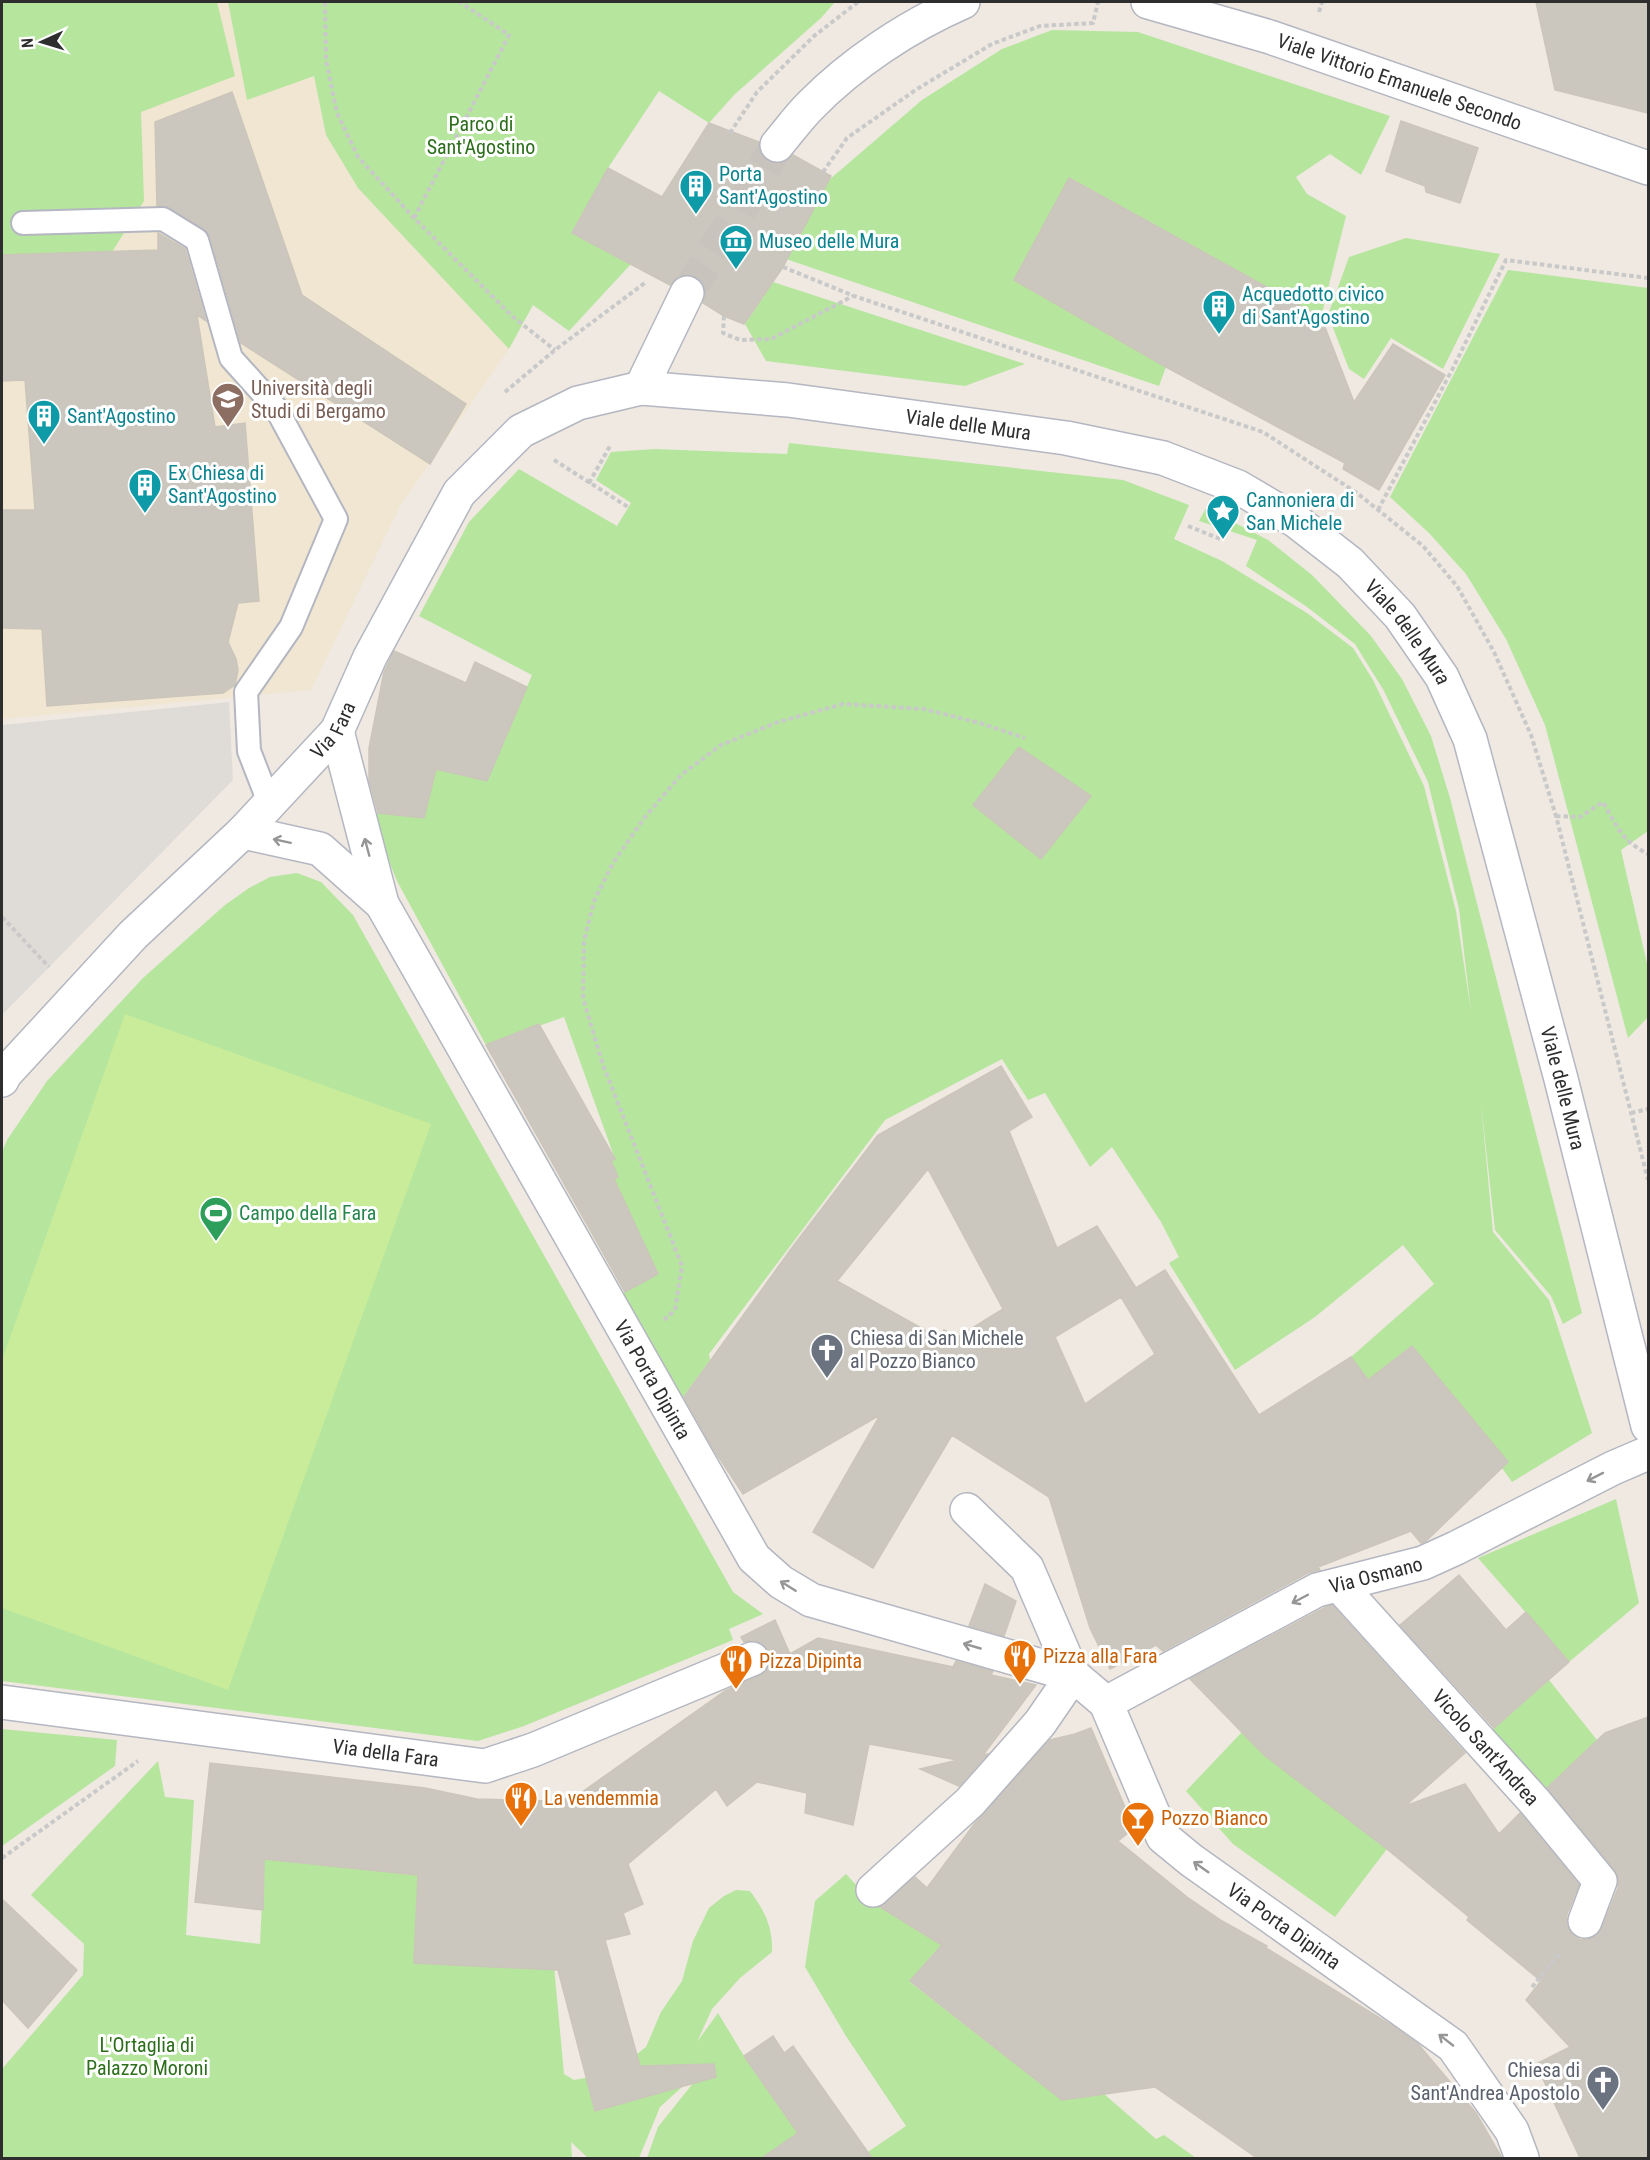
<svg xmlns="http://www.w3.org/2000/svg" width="1650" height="2160" viewBox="0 0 1650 2160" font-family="'Roboto Condensed',sans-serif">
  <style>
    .education { fill: #f0e6d1 }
    .green { fill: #b6e59e }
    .pitch { fill: #c9ec9a }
    .plaza { fill: #dfdcd8 }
    .building { fill: #cbc7bf; stroke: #cbc5ba; stroke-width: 1.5; fill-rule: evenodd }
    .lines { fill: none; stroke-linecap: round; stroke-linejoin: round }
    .secondary-tunnel { stroke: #c8c4bd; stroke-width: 33; stroke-dasharray: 33 16; stroke-linecap: butt }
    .lane-casing { stroke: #b4b7c1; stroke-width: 26 }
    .street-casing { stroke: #b4b7c1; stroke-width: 36 }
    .secondary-casing { stroke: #b4b7c1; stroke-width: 36 }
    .path { stroke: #c9c9c9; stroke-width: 4; stroke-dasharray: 4.5 3; stroke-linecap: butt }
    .lane { stroke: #fff; stroke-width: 22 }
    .street { stroke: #fff; stroke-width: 33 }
    .secondary { stroke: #fff; stroke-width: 33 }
    .oneway { stroke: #969696 }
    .labels { text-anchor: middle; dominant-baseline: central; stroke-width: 6; stroke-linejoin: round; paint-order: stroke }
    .street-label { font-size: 20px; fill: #2e2e2e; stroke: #fff }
    .park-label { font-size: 20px; fill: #2c6e1b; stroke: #fff }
    .culture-label { font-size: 20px; fill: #0d838f; stroke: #fff; text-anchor: start }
    .education-label { font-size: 20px; fill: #785e54; stroke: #fff; text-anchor: start }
    .leisure-label { font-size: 20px; fill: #27864d; stroke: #fff; text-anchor: start }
    .worship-label { font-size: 20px; fill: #5b616d; stroke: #fff; text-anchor: start }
    .food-label { font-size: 20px; fill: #c56008; stroke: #fff; text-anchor: start }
  </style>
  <rect width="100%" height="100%" fill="#efe9e1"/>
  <path class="education" d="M2,2H228L247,99L314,76L326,135L358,188L509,349L400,506L311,690L2,719Z"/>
  <path class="green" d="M2,2H217L235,76L141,112L144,201L112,252L2,255Z
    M228,2H835L821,18L734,95L709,123L659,91L608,168L572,232L631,264L569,331L533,305L509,349L358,188L326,135L314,76L247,100Z
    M1052,30L1138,32L1390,116L1361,175L1330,154L1296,177L1307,194L1346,216L1321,317L1070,178L1015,280L1166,367L1159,386L786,259L829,180L922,100L1002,49Z
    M1406,238L1500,254L1443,369L1391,338L1364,379L1349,369L1328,315L1349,257Z
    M1508,270L1648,288V831L1621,850L1648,968V1017L1628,1038L1545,725L1506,639L1466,574L1429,533L1390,497Z
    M773,282L1025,364L965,386L766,361L745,324Z
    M789,443L1123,480L1189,505L1174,539L1222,561L1307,613L1353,648L1373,680L1424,786L1456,911L1471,1012L1459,909L1428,782L1384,691L1355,644L1307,607L1246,566L1257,540L1199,521L1206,508L1268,540L1312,575L1371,636L1402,679L1431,736L1450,798L1582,1313L1563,1324L1551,1296L1495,1230L1481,1103L1493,1232L1549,1300L1592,1433L1512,1482L1502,1468L1508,1462L1412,1346L1368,1380L1351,1357L1434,1284L1403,1245L1315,1317L1235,1370L1169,1263L1179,1257L1161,1222L1112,1147L1090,1167L1045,1093L1028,1100L1002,1059L885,1120L709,1354L710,1360L681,1400L623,1293L658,1274L614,1179L618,1177L611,1161L615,1159L564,1017L486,1045L397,881L369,812L424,818L436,769L487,780L532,675L419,616L469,522L519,469L617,526L631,503L596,480L611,452L655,449L787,454Z
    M297,873L321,882L353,915L733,1592L763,1614L729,1629L733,1640L524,1726L478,1741L2,1681V1152L7,1140L47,1081L143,978L225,905L249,888L270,877Z
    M1616,1499L1639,1603L1569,1662L1478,1558Z
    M1549,1680L1597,1740L1537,1798L1484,1737Z
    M2,1729L117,1740L115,1766L2,1846Z
    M1242,1732L1387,1849L1335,1917L1233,1844L1186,1791Z
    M158,1761L165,1797L194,1800L186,1935L260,1944L264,1859L404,1873L497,1885L551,1934L564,2074L574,2080L590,2077L618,2061L637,2054L646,2047L661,2012L682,1981L693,1941L709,1908L724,1896L736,1890L750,1891C765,1911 773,1928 772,1952L740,1978L712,2009L697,2042L718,2013L744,2056L798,2133L776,2149L782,2158H647L658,2127L698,2077L697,2068L682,2087L660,2107L639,2158H588L571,2142L572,2158H2V2069L83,1975L84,1944L31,1895Z
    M846,1874L873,1903L947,1948L933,1954L910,1982L1062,2100L1104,2094L1156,2139L1164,2135L1196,2158H859L906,2126L846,2036L805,1967L815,1901Z"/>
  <path class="pitch" d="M125,1014L431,1124L228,1690L2,1608V1360Z"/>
  <path class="plaza" d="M229,702L233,780L2,1015V725Z"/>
  <path class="building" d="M1536,2H1648V113L1555,90Z
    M232,92L302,295L466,404L430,464L241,343L210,236L204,229L170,208L157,206L155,122Z
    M1401,121L1478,148L1460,203L1426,192L1425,186L1386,171Z
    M709,123L759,142L760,152L766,160L773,163L784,162L793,155L831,176L783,267L744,324L724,316L703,303L706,291L703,283L696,276L685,274L676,278L670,285L572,233L608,168L662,197Z
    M1069,178L1321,317L1354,402L1393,344L1445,375L1379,490L1343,469L1345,463L1166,367L1014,280Z
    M158,233L185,249L206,321L197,315L215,427L245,423L259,601L238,603L228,642L236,659L238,670L235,685L223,693L47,706L42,629L2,628V510H35L25,380L2,381V255L158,250Z
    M394,651L466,683L475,662L527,687L487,781L436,769L424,818L378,813L369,780V748L384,672Z
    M1019,747L1091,796L1041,859L973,805Z
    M539,1024L615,1159L611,1161L618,1177L614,1179L658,1274L625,1292L486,1045Z
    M1001,1066L1032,1117L1009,1131L1057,1248L1097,1226L1136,1288L1055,1337L1085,1404L1155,1354L1121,1297L1165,1270L1259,1415L1351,1357L1368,1380L1412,1346L1508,1462L1426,1541L1421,1543L1411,1531L1318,1567L1320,1570L1308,1573L1163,1651L1156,1645L1110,1669L1090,1628L1049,1497L952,1435L873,1568L813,1532L880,1415L743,1494L714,1450L684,1397L794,1245L878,1135ZM928,1169L1003,1309L958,1337L944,1330L939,1338L837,1281Z
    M1459,1575L1506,1630L1526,1612L1569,1662L1494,1728L1400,1625Z
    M985,1584L1016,1601L1004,1636L969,1626Z
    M1332,1605L1465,1753L1405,1806L1465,1784L1499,1834L1520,1813L1579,1885L1567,1914L1566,1923L1571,1933L1579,1939L1587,1940L1596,1936L1602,1928L1618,1888V1877L1614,1869L1547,1788L1605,1733L1648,1717V2158H1580L1536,2064L1570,2047L1526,2000L1541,1981L1467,1920L1469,1917L1387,1849L1264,1755L1190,1679L1324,1608Z
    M775,1620L790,1654L818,1638L953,1667L956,1661L993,1671L991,1675L1036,1685L983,1755L988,1754L959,1786L920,1769L958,1760L869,1744L853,1825L805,1813L807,1793L757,1782L727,1806L716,1789L628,1864L643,1904L623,1913L630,1934L605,1940L640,2066L714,2064L716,2077L595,2111L558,1970L414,1963L418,1875L264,1859L263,1910L195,1902L210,1763L425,1788L477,1799L551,1801L575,1797L725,1691L759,1676L766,1671L770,1662L769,1651L763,1644L754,1640L744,1642L741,1637Z
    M1091,1728L1134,1828L1118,1841L1187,1897L1222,1921L1267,1946L1266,1948L1393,2026L1419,2045L1476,2113L1502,2158H1257L1155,2087L1062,2100L910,1981L942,1945L880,1907L915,1877L927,1888L975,1823L1050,1740L1075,1734Z
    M2,1899L77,1970L28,2028L2,2000Z
    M773,2036L784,2053L793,2046L872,2158H762L798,2133L744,2056Z"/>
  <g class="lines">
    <path class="secondary-tunnel" d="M687,293L744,203L777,145"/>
    <defs>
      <path id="lane" d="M23,223L163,219L197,240L231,358L276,408L336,519L291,627L246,692L249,751L270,805"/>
      <g id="street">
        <path id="s1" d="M337,731L382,904L754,1558L781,1582L811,1600L1073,1675L1106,1703L1163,1837L1191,1860L1453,2046L1512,2131L1522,2158"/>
        <path d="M243,832L320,849L382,904"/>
        <path id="s2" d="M2,1080L5,1074L133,935L243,832L337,731L370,657L459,493L521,431L578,403L641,388"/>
        <path id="s3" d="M1339,1585L1535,1802L1600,1881L1585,1921"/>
        <path id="s4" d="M2,1702L485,1766L533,1750L752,1659"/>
        <path id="s5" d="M1106,1703L1317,1590L1423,1563L1456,1548L1613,1468L1648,1453"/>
        <path d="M873,1890L970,1802L1040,1723L1073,1675L1027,1568L967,1510"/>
      </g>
      <g id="secondary">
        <path id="s6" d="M1148,2L1270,37L1648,168"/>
        <path d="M777,145C788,132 798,118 810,106C852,63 908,26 963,2"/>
        <path id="s7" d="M687,293L641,388L788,400L1066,438L1163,458L1238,487L1296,521L1350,563L1400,616L1442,677L1470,739L1561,1079L1648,1426"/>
      </g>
    </defs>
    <use href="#lane" class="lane-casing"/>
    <use href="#street" class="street-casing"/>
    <use href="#secondary" class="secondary-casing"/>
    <path class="path" d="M325,2L326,60L337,113L358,157L414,218L513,317L555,350
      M1319,12L1322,2
      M730,133L757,92L814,36L858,2
      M823,172L847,138L917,89L992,44L1040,26L1093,23L1098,2
      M414,218L509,35L460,2
      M783,267L854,296L1263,432L1357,493L1423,546L1457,586L1494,652L1531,735L1556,816L1648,1180
      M724,316L723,333L740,340L771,339L853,296
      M505,392L555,350L646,282
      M554,460L628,507
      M589,483L610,446
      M1378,510L1452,370L1506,260L1648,278
      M1188,526L1223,540
      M1556,816L1580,817L1603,802C1618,828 1621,840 1648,854
      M2,917L49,967
      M1631,1113L1648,1109
      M664,1320L675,1310L682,1266L603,1065L583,998L584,941L594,901L613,863L645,817L681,775L721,745L778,722L843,704L924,709L980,723L1025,738
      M2,1858L138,1761
      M1532,1987L1560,1953"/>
    <use href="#lane" class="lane"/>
    <use href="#street" class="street"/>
    <use href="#secondary" class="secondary"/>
  </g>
  <defs><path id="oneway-shaft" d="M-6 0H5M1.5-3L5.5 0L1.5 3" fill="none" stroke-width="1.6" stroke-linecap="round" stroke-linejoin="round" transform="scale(1.5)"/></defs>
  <g class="oneway">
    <use href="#oneway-shaft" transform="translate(282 841) rotate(-168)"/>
    <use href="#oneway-shaft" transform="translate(367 847) rotate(-105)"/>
    <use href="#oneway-shaft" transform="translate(1595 1477) rotate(153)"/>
    <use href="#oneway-shaft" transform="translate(788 1586) rotate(-148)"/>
    <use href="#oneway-shaft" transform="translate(1300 1599) rotate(152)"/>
    <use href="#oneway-shaft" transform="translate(972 1646) rotate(-164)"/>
    <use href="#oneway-shaft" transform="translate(1201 1867) rotate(-145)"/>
    <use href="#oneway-shaft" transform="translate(1446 2040) rotate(-142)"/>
  </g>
  <defs>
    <symbol id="building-pin" viewBox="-11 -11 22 30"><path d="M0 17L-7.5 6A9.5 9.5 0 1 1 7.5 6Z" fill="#0f9aa8" stroke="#fff"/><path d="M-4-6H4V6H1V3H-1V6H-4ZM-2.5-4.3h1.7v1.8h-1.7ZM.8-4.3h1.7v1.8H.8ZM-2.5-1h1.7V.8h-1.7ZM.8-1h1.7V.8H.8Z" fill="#fff"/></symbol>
    <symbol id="museum-pin" viewBox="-11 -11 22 30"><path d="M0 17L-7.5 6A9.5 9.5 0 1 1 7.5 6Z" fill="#0f9aa8" stroke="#fff"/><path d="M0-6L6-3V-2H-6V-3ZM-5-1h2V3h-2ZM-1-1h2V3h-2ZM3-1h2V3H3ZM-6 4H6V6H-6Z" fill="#fff"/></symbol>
    <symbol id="university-pin" viewBox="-11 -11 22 30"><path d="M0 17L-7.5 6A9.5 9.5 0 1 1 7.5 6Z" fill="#8d6e63" stroke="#fff"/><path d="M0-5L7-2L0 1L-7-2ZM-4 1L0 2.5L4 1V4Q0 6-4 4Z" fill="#fff"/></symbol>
    <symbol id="sight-pin" viewBox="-11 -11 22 30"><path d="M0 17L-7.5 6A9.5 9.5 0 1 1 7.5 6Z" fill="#0f9aa8" stroke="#fff"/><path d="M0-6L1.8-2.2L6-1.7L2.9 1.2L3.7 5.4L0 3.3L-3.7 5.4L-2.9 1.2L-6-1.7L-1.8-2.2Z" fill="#fff"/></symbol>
    <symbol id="stadium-pin" viewBox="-11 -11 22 30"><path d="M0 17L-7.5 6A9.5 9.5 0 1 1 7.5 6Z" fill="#2e9e5b" stroke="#fff"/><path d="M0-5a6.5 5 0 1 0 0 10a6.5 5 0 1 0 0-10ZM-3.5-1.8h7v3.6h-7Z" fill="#fff"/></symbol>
    <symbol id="church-pin" viewBox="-11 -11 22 30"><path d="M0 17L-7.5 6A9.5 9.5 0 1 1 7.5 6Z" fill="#6b7280" stroke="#fff"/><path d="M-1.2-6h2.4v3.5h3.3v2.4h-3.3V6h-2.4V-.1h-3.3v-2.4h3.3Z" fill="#fff"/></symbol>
    <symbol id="restaurant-pin" viewBox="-11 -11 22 30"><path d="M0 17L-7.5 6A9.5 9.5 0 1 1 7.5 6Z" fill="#e8710a" stroke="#fff"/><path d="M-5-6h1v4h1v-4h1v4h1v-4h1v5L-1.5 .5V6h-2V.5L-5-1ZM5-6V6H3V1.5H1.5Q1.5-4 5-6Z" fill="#fff"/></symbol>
    <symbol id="bar-pin" viewBox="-11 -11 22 30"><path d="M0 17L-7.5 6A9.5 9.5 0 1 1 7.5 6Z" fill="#e8710a" stroke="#fff"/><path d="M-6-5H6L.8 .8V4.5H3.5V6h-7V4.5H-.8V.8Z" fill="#fff"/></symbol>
  </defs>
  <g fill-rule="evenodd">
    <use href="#building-pin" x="677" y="167" width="38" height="52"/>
    <use href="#museum-pin" x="717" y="222" width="38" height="52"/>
    <use href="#building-pin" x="1200" y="287" width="38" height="52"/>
    <use href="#university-pin" x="209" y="380" width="38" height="52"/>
    <use href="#building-pin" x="25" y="397" width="38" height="52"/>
    <use href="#building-pin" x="126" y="466" width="38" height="52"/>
    <use href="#sight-pin" x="1204" y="492" width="38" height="52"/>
    <use href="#stadium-pin" x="197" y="1194" width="38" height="52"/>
    <use href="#church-pin" x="808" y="1331" width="38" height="52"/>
    <use href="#restaurant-pin" x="1001" y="1637" width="38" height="52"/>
    <use href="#restaurant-pin" x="717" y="1642" width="38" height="52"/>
    <use href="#restaurant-pin" x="502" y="1779" width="38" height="52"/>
    <use href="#bar-pin" x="1119" y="1799" width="38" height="52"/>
    <use href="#church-pin" x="1584" y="2063" width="38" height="52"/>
  </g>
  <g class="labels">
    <g class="street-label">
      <text stroke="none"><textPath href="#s6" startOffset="264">Viale Vittorio Emanuele Secondo</textPath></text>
      <text stroke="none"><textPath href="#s7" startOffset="435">Viale delle Mura</textPath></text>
      <text stroke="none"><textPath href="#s7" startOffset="939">Viale delle Mura</textPath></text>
      <text stroke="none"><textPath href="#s2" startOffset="483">Via Fara</textPath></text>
      <text stroke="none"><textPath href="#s7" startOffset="1425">Viale delle Mura</textPath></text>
      <text stroke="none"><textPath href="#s1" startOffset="726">Via Porta Dipinta</textPath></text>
      <text stroke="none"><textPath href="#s5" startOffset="300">Via Osmano</textPath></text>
      <text stroke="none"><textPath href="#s3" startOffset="219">Vicolo Sant'Andrea</textPath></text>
      <text stroke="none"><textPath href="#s4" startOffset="387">Via della Fara</textPath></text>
      <text stroke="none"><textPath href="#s1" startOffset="1614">Via Porta Dipinta</textPath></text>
    </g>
    <g class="park-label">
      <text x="481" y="124">Parco di<tspan x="481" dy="23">Sant'Agostino</tspan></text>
      <text x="147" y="2045">L'Ortaglia di<tspan x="147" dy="23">Palazzo Moroni</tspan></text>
    </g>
    <g class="culture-label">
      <text x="719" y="174">Porta<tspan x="719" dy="23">Sant'Agostino</tspan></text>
      <text x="759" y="241">Museo delle Mura</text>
      <text x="1242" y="294">Acquedotto civico<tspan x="1242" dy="23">di Sant'Agostino</tspan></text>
      <text x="67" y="416">Sant'Agostino</text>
      <text x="168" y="473">Ex Chiesa di<tspan x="168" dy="23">Sant'Agostino</tspan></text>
      <text x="1246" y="500">Cannoniera di<tspan x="1246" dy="23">San Michele</tspan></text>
    </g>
    <g class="education-label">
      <text x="251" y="388">Università degli<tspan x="251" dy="23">Studi di Bergamo</tspan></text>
    </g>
    <g class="leisure-label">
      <text x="239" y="1213">Campo della Fara</text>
    </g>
    <g class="worship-label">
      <text x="850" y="1338">Chiesa di San Michele<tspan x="850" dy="23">al Pozzo Bianco</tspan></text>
      <text x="1580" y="2070" text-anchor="end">Chiesa di<tspan x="1580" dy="23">Sant'Andrea Apostolo</tspan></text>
    </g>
    <g class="food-label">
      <text x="1043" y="1656">Pizza alla Fara</text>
      <text x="759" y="1661">Pizza Dipinta</text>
      <text x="544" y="1798">La vendemmia</text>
      <text x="1161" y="1818">Pozzo Bianco</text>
    </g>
  </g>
  <rect width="1650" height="2160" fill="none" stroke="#2e2e2e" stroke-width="6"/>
  <g transform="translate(42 42) rotate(266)" stroke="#ffffff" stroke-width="4.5" paint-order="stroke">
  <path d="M0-4.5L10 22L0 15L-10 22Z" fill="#2e2e2e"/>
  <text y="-9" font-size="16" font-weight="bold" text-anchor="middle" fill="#2e2e2e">N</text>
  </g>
</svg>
